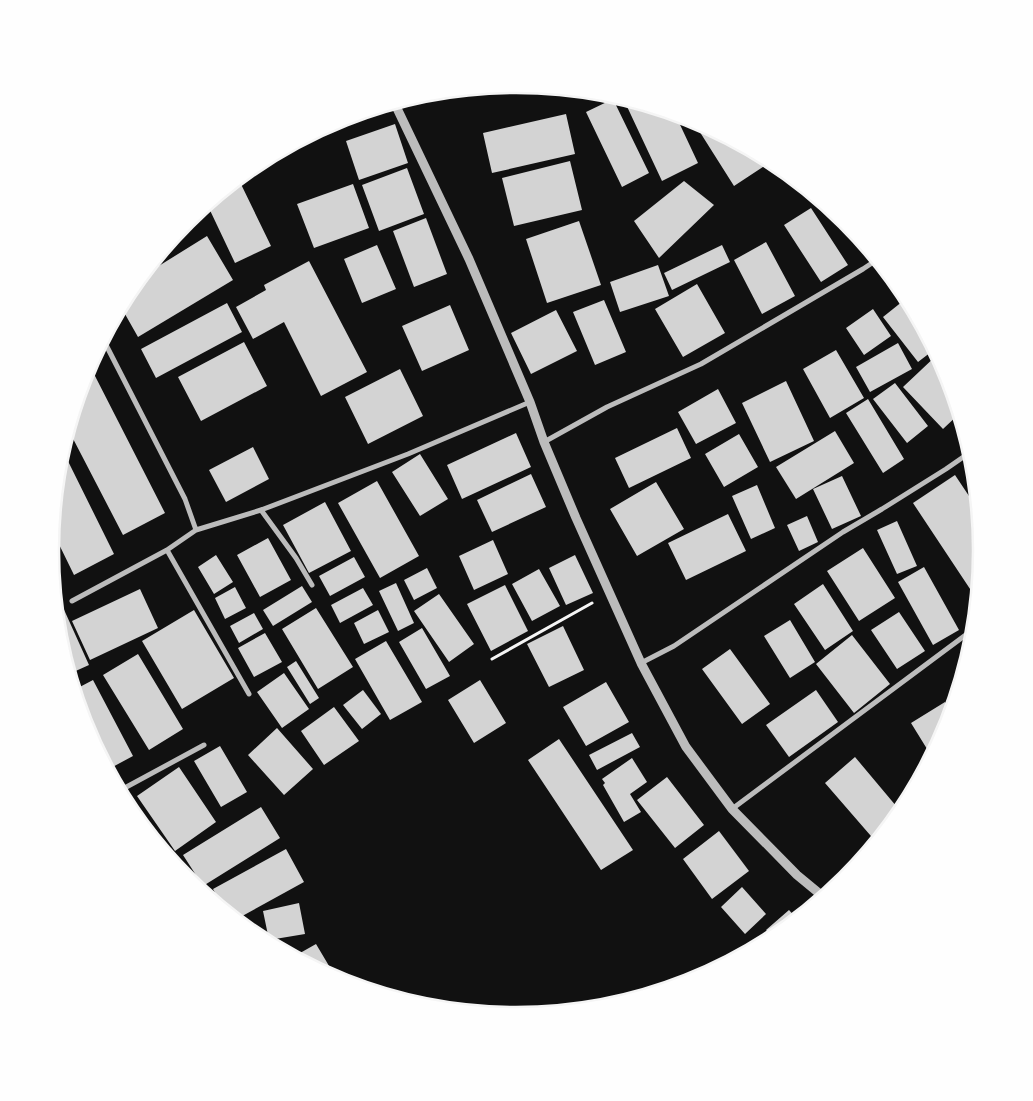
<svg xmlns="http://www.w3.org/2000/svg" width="1033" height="1101" viewBox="0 0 1033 1101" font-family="Rubik,sans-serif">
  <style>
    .building { fill: #d3d3d3 }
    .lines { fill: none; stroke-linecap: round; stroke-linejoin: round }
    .path { stroke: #f5f5f5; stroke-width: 3 }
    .minor { stroke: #bcbcbc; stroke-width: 5 }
    .tertiary { stroke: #bcbcbc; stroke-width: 9 }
    .rim { fill: none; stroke: #f5f5f5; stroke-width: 2.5 }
  </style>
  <rect width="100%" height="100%" fill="#111"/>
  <path class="building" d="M623,98L675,114L698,163L662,181Z
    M613,99L649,173L622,187L586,112Z
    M566,114L575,154L492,173L483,133Z
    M691,118L759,154L766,165L734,186Z
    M395,124L408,163L359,180L346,141Z
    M570,161L582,210L514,226L502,178Z
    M407,168L424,214L379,231L362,185Z
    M238,178L271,246L235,263L207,204Z
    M684,181L714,205L659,258L634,221Z
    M353,184L369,228L314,248L297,204Z
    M811,208L848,265L821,282L784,225Z
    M838,214L847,221L852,228L850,229Z
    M426,218L447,274L414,287L393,231Z
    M579,221L601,285L547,303L526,239Z
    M207,236L233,280L138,337L121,307L129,291L141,277Z
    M766,242L795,296L762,314L734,260Z
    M377,245L396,289L362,303L344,259Z
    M722,245L730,262L672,290L664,273Z
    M309,261L367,372L321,396L284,322L253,339L236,307L266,290L264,285Z
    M658,265L669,296L620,312L610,282Z
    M697,284L725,333L683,357L655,309Z
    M604,300L626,352L595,365L573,312Z
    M903,301L924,328L935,349L918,362L883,317Z
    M227,303L242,332L156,378L141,349Z
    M450,305L469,350L422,371L402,326Z
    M873,309L891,336L864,355L846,328Z
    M556,310L577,351L531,374L511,333Z
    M244,342L267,386L201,421L178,377Z
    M898,343L912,369L870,392L856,367Z
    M836,350L864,398L830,418L803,369Z
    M938,354L948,372L960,413L943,429L903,387Z
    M400,369L423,416L368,444L345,397Z
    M94,374L165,513L123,535L68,429L83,380Z
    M786,381L814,441L770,462L742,403Z
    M895,383L928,426L907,443L873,399Z
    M718,389L736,423L696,444L678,412Z
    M868,399L904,459L883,473L846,413Z
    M677,428L691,458L629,488L615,458Z
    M835,431L854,463L796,499L776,467Z
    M516,433L531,467L462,499L447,465Z
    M739,434L758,467L724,487L705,454Z
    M253,447L269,479L226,502L209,470Z
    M62,449L114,554L74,575L52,530L59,459Z
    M420,454L448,499L420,516L392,472Z
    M531,474L546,507L492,532L477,500Z
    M955,475L979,511L983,550L978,601L913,503Z
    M842,476L861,516L832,529L813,489Z
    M377,481L419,556L380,578L338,503Z
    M656,482L684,529L637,556L610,509Z
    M757,485L775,528L751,539L732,496Z
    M325,502L351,551L309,573L283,525Z
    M728,514L746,551L686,580L668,543Z
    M807,516L818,542L799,551L787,525Z
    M897,521L917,566L897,574L877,530Z
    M268,538L291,580L260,597L237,555Z
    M493,540L508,574L474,590L459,556Z
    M863,548L895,598L859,621L827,571Z
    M216,555L233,582L214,594L198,567Z
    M575,555L593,593L566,605L549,568Z
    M354,557L365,577L330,596L319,576Z
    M924,567L959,630L933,645L898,582Z
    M427,568L437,588L414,600L404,580Z
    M539,569L560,606L532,621L512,584Z
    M396,583L414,623L398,631L379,591Z
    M823,584L853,631L825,650L794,604Z
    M505,585L528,631L491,651L467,604Z
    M302,586L312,602L273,626L263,610Z
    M235,587L246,608L225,619L215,598Z
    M363,588L373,605L340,623L331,605Z
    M140,589L158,628L90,660L72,621Z
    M439,594L474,644L449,662L414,611Z
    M61,603L89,665L69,674L59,641L55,606Z
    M316,608L353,667L318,689L282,629Z
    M194,610L234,678L182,709L142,641Z
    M378,610L389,632L364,644L354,623Z
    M899,612L925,651L897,669L871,630Z
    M254,613L263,629L239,643L230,626Z
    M790,620L815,662L790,678L764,636Z
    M563,626L584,670L549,687L527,644Z
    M422,628L450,676L426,689L399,642Z
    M265,633L282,662L254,677L238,648Z
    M852,635L890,684L854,713L816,664Z
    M386,641L422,702L390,720L355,659Z
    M730,649L770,704L742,724L702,669Z
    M138,654L183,729L149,750L103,675Z
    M296,661L319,698L310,704L287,667Z
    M284,673L309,709L282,728L257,692Z
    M93,680L133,756L107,770L85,729L74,690Z
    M480,680L506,723L474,743L448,700Z
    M606,682L629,722L586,746L563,707Z
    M363,690L381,714L362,729L343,705Z
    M816,690L838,722L789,757L766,725Z
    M945,702L952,713L947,729L932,757L911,723Z
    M334,707L359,741L324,765L301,731Z
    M277,728L313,769L284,795L248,755Z
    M632,733L640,747L597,770L589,755Z
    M559,739L633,850L601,870L528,760Z
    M220,746L247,792L221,807L194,761Z
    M855,757L902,813L877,843L825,783Z
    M632,758L647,782L630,794L641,812L624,822L603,785L605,783L602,779Z
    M179,767L216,822L175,851L137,796Z
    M667,777L704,825L675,848L637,800Z
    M261,807L280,838L203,886L183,855Z
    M719,831L749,871L712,899L683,859Z
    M286,849L304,882L235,920L226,913L213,889Z
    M742,887L766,914L745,934L721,907Z
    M299,903L305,934L269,940L263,911Z
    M789,910L798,920L774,939L766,930Z
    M759,939L764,945L729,963V962Z
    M316,944L338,981L293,957Z"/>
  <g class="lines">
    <path class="path" d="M492,659L592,603"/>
    <path class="minor" d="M103,339L185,499L196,530
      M544,442L607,407L701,364L863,269L878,259
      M261,510L296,558L312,585
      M167,550L249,694
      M72,601L167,550L196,530L261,510L408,454L530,402
      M641,663L674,646L843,532L882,509L946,469L972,451
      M119,791L204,745
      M732,809L975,628"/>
    <path class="tertiary" d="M394,102L469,259L530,402L544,442L576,518L641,663L686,747L732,809L797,875L820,894L826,897"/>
  </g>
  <path d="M0 0H1033V1101H0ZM59 550a457 457 0 1 1 914 0a457 457 0 1 1-914 0Z" fill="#fefefe" fill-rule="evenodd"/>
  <path class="rim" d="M59 550a457 457 0 1 1 914 0a457 457 0 1 1-914 0Z"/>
</svg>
